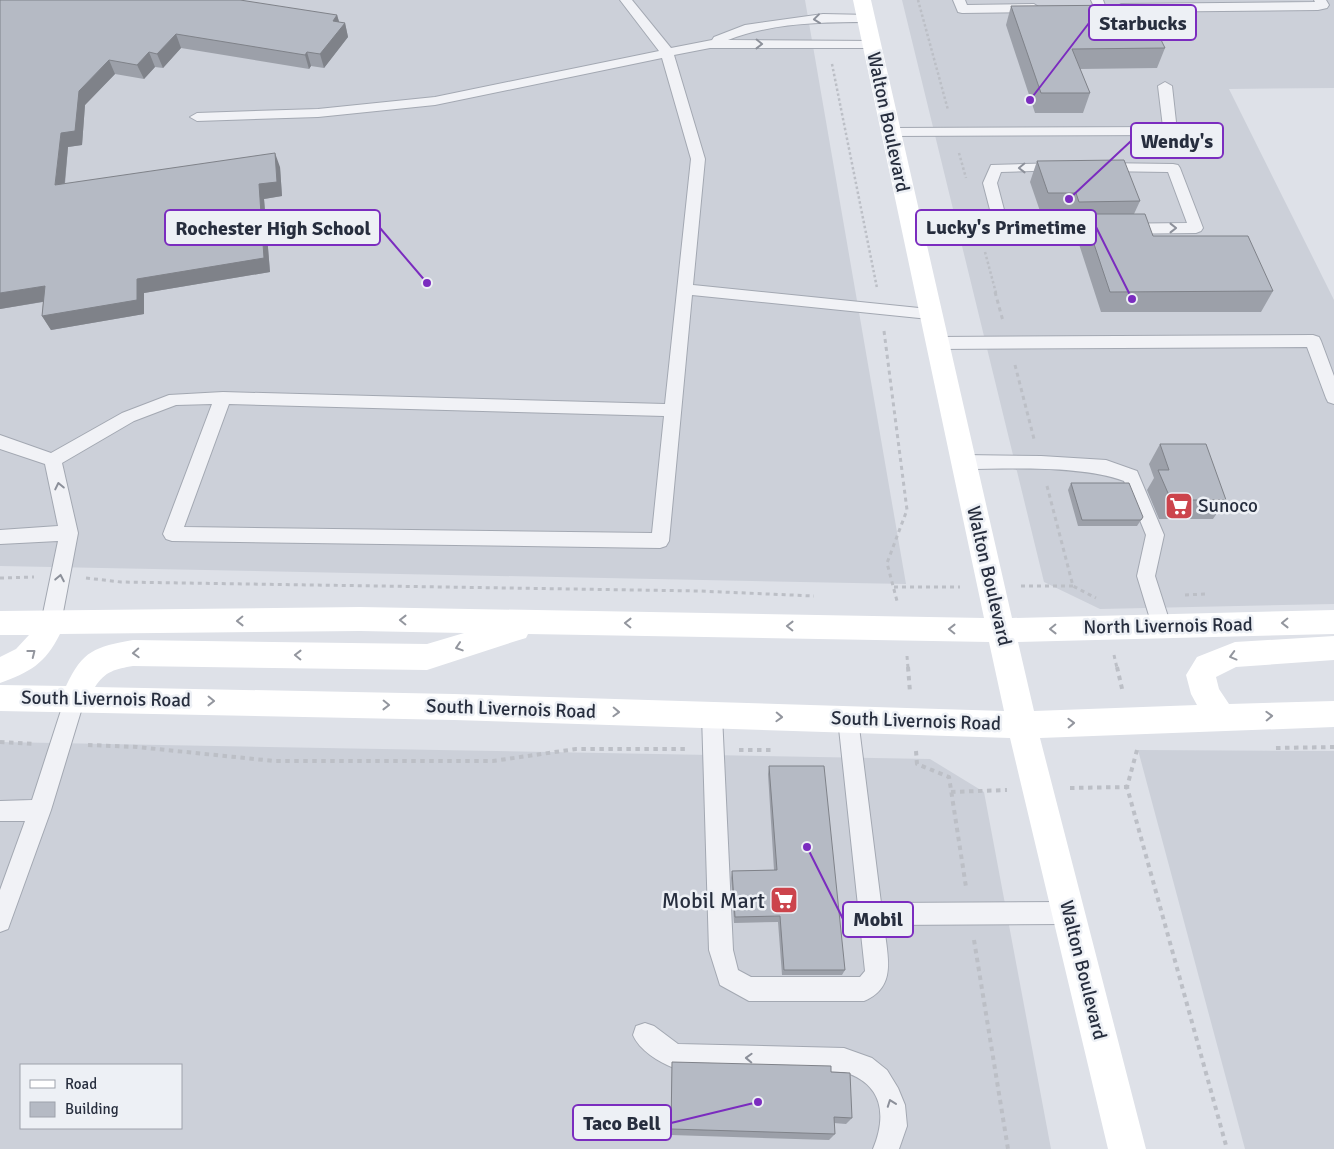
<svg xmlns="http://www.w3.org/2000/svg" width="1334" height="1149" viewBox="0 0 1334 1149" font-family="Signika,sans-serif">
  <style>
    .built { fill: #ccd0d9; fill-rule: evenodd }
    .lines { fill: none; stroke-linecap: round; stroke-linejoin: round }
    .service-casing { stroke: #a3a8b2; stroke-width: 2 }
    .path-far2 { stroke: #bcbfc6; stroke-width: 2.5; stroke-dasharray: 2.5 2.5; stroke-linecap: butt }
    .path-far1 { stroke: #bcbfc6; stroke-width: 3; stroke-dasharray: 4 4; stroke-linecap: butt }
    .path { stroke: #bcbfc6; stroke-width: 4; stroke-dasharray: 4.5 4.5; stroke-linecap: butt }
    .service { fill: #f1f2f6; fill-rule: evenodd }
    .secondary { fill: #fff; fill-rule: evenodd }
    .wall { fill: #9ca0a9 }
    .shaded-wall { fill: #7f8289 }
    .building { fill: #b5bac4; stroke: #7f8289 }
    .oneway { stroke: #8c909a }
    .oneway2 { stroke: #93969e }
    .labels { text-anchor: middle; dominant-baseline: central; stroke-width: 5; stroke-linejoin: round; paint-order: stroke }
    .street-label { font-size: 19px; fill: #272e3e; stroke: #edf0f5 }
    .poi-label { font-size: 19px; fill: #272e3e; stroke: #edf0f5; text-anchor: start }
    .near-poi-label { font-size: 22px; fill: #272e3e; stroke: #edf0f5; text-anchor: end }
    .leader { fill: none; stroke: #7b2cbf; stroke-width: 2 }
    .callout-dot { fill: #7b2cbf; stroke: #edf0f5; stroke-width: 2 }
    .callout { fill: #edf0f5; stroke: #7b2cbf; stroke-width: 2 }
    .callout-label { font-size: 20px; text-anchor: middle; font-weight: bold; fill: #272e3e }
  </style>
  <rect width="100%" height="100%" fill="#dee1e8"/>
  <path class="built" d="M0,0H805L906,584L0,566Z
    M902,0H1334V88L1229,89L1334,300V604L1100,609L1044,582Z
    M0,742L930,759L984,792L1051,1149H0ZM21,1065H181V1128H21Z
    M1138,750L1334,751V1149H1245Z"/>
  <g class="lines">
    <defs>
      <path id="service" d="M620,0H632L671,48L712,40L714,37L745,25L823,14L870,15L872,18L866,22C821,22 771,23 728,40L876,41L878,44L872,48H710L674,55L705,159L693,285L929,309L935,310L937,314L935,318L929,319L692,295L669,541L666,546L660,548L172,541L166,539L163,534L212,404L176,405L134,421L62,463L78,533L61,623L58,629L51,631L44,629L41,623L58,541L0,544V530L58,526L45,464L0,449V435L51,453L122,413L169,395L223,392L665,404L691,159L662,58L435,105L318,117L197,121L190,117L197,113L318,109L435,97L659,51ZM229,404L664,416L652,533L184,527Z
        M953,0H965L967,5L1034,4L1040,8L1034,12L962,13L958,12Z
        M1091,0H1103L1106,8L1100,12L1096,11Z
        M1314,0H1326L1329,5L1327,8L1318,10L1121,12L1115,8L1121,4L1315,2Z
        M1165,82L1172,86L1177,131L1170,135L891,136L884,132L891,128L1163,127L1158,86Z
        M1059,163L1064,164L1066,167L1064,170L1001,172L997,183L1008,225L1187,223L1168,172L1101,171L1096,170L1094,167L1096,164L1101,163L1173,164L1178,165L1180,168L1203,228L1201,231L1196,233L911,236L906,234L904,231L906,228L911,226L994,225L983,183L991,165Z
        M1313,335L1319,337L1321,341L1334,376V404L1328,402L1326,398L1307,347L936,349L930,347L928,343L930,339L936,337Z
        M963,455L1041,456L1106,460L1137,471L1164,535L1155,576L1171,626L1168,632L1161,634L1154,632L1137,576L1146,535L1124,481C1080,465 1011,469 963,469L957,467L954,462L957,457Z
        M75,689L82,692L85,698L51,810L8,929L0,932V890L25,821H0V801L32,800L65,698L68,692Z
        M712,706L719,708L722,715L733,950L738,970L751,977H860L865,971L838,719L841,712L848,710L855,712L858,719L881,903L1069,902L1077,905L1080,913L1077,921L1069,924L884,925C887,955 898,987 864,1001H749L720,985L709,950L702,715L705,708Z
        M645,1023L654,1026L678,1044L844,1048L872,1058L887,1070L898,1088L905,1105L907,1126L899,1149H873C887,1115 883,1084 844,1072L674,1068C659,1062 639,1050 633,1035L636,1026Z"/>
    </defs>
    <use href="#service" class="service-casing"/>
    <path class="path-far2" d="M918,0L948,110
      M832,64L877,288
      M959,153L966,178
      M985,252L996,293"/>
    <path class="path-far1" d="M995,292L1003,321
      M884,331L907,510L887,563L897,601
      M1015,365L1034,439
      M1047,486L1073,586L1096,598
      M0,578L34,577
      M86,578L121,582L699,591L814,596
      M1021,586H1073
      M894,587H960
      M1185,595L1206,594
      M1114,655L1117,668
      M907,656L908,668"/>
    <path class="path" d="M908,667L910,692
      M1117,667L1123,693
      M0,742L34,744
      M88,745L137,747L274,761H493L576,749H687
      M1276,748L1334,747
      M739,750H775
      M1137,750L1127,787L1227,1149
      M916,751L917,764L949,777L966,887
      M1070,788L1127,787
      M951,792L1007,790
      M974,940L1008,1149"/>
    <use href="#service" class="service"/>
    <path class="secondary" d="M853,0H871L1012,618L1334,610V634L1018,642L1034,711L1197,705L1191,694L1186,675L1197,657L1235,642L1334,636V660L1236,667L1216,677L1219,689L1229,704L1334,701V727L1040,738L1146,1149H1108L1010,738L454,720L0,711V685L66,686C83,650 95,647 133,640L427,644L464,633L360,631L60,634C45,664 30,672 0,683V657L16,649L29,635H0V611L360,607L984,618ZM528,634L989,642L1004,711L454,694L95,687C105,671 116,669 133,666L427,670L516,641L526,638Z"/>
  </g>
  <path class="wall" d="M0,0L337,15L339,22L345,23L348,37L324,68L311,66L309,69L181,48L163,68L155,67L144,79L115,74L85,105L82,145L68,147L65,184L280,167L282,196L264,199L270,272L144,293V314L51,330L42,316L43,302L0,309Z
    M1011,6L1165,48L1157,68L1080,69L1090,93L1083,113H1035L1006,25Z
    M1037,161L1140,201L1134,214L1153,236L1273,291L1261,312H1101L1076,235L1081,222H1071L1069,214H1041L1030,182Z
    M1160,444L1226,500L1213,519H1159L1147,490L1154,478L1149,464Z
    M1071,483L1143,517L1137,526H1078L1068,490Z
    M769,766L845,970L842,975H782L778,922L734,923L731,878L732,871L774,870L768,774Z
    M672,1062L831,1072L852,1118L846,1124L834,1123L835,1134L829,1140L671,1135Z"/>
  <path class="shaded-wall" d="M337,15L341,28L345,23L348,37L324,68L320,54L333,21Z
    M176,34L181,48L163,68L157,54Z
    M149,52L155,67L144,79L137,65Z
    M307,52L311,66L309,69L305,55Z
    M109,60L115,74L85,105L82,145L68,147L63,200L55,185L61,133L79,91Z
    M275,153L280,167L282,196L264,199L270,272L144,293V314L51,330L42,316L137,279L259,184Z
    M45,286L53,300L0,309V293Z"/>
  <path class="building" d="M0,0H240L337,15L333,21L345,23L320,54L307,52L305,55L176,34L157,54L149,52L137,65L109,60L79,91L75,131L61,133L55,185L275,153L277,182L259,184L264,258L137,279V300L42,316L45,286L0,293Z
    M1144,5L1165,48L1072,49L1090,93H1041L1011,6Z
    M1124,160L1140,201L1079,202L1076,193H1048L1037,161Z
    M1084,214H1145L1153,236H1248L1273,291L1110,292Z
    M1160,444H1206L1226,500H1171L1158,470H1169Z
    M1071,483H1129L1143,517L1141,520H1082Z
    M769,766H824L845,970H784L780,916L735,917L732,871L777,870Z
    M672,1062L831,1066V1072L850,1073L852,1118L834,1117L835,1134L671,1129Z"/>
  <defs><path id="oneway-chevron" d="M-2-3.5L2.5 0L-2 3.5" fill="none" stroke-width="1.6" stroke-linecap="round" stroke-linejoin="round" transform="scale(1.25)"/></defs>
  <g class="oneway">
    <use href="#oneway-chevron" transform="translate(817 19) rotate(173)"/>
    <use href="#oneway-chevron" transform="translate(759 44) rotate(1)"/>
    <use href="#oneway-chevron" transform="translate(1022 168) rotate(179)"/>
    <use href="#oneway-chevron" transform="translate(1173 228)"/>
    <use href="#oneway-chevron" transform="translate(59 486) rotate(-102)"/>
    <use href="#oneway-chevron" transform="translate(60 578) rotate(-79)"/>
    <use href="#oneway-chevron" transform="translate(749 1058) rotate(-178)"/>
    <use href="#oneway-chevron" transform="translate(891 1103) rotate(-110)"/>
  </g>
  <g class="oneway2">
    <use href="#oneway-chevron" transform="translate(403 620) rotate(-179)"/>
    <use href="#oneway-chevron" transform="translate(240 621) rotate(179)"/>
    <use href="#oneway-chevron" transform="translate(628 623) rotate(-179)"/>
    <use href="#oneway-chevron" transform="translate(1285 623) rotate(179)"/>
    <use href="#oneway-chevron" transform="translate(790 626) rotate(-179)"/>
    <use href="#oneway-chevron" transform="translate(952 629) rotate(-179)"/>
    <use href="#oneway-chevron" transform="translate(1053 629) rotate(179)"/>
    <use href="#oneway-chevron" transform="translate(459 647) rotate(162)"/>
    <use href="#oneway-chevron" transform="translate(32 653) rotate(-38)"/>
    <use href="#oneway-chevron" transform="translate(136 653) rotate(177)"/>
    <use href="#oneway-chevron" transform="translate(298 655) rotate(-179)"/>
    <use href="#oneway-chevron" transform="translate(1233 656) rotate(165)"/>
    <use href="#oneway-chevron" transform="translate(211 701) rotate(1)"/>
    <use href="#oneway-chevron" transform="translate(386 705) rotate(1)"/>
    <use href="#oneway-chevron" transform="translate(616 712) rotate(2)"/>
    <use href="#oneway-chevron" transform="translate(1269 716) rotate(-2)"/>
    <use href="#oneway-chevron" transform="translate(779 717) rotate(2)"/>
    <use href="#oneway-chevron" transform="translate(1071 723) rotate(-2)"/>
  </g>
  <defs>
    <symbol id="supermarket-square" viewBox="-11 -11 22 22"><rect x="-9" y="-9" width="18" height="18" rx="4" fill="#cc444c" stroke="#edf0f5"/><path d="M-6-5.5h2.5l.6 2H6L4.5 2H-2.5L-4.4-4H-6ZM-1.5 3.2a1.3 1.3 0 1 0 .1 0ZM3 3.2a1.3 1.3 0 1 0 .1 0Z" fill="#fff"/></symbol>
  </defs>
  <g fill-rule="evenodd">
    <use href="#supermarket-square" x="1163" y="490" width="32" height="32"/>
    <use href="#supermarket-square" x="768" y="884" width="32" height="32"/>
  </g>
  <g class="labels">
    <g class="street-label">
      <text transform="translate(888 122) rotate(78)">Walton Boulevard</text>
      <text transform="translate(989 576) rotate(77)">Walton Boulevard</text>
      <text transform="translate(1168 626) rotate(-1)">North Livernois Road</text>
      <text transform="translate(106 699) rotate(1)">South Livernois Road</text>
      <text transform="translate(511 709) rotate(2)">South Livernois Road</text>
      <text transform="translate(916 721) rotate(2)">South Livernois Road</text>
      <text transform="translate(1083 970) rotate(76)">Walton Boulevard</text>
    </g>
    <g class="poi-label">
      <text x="1198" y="506">Sunoco</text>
    </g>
    <g class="near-poi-label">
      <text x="765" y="900">Mobil Mart</text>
    </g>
  </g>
  <path class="leader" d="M1030 100L1089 23M1069 199L1131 141M1132 299L1096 227M427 283L380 228M807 847L843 919M758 1102L671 1123"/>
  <g class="callout-dot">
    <circle cx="1030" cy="100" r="5"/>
    <circle cx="1069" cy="199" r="5"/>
    <circle cx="1132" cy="299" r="5"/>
    <circle cx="427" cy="283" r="5"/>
    <circle cx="807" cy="847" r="5"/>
    <circle cx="758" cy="1102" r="5"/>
  </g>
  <g class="callout">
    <rect x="1089" y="5" width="107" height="35" rx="5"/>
    <rect x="1131" y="123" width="92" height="35" rx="5"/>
    <rect x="916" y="210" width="180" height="35" rx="5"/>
    <rect x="165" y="210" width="215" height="35" rx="5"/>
    <rect x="843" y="902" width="70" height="35" rx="5"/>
    <rect x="573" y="1105" width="98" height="35" rx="5"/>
  </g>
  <g class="callout-label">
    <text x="1143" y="30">Starbucks</text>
    <text x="1177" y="148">Wendy's</text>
    <text x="1006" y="234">Lucky's Primetime</text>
    <text x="273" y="235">Rochester High School</text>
    <text x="878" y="926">Mobil</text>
    <text x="622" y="1130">Taco Bell</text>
  </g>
  <rect x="20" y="1064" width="162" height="65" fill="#edf0f5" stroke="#9ea2ac"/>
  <rect x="30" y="1080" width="25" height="8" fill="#ffffff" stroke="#9ea2ac"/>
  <text x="65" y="1089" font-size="15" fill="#272e3e">Road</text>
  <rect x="30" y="1102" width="25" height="15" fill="#b5bac4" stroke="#9ea2ac"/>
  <text x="65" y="1114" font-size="15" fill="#272e3e">Building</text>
</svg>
